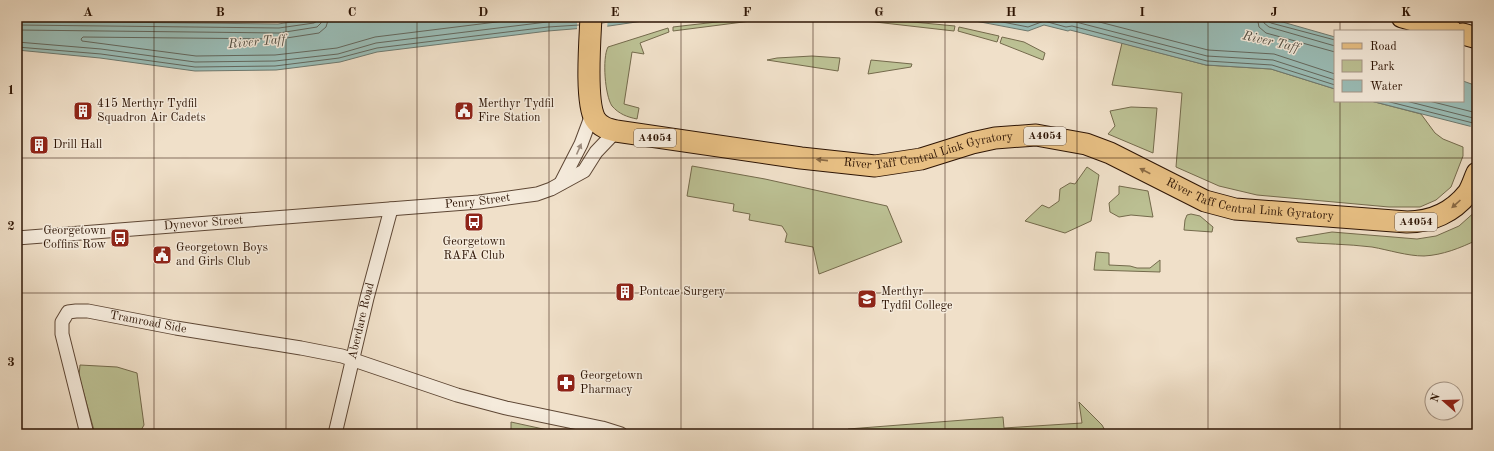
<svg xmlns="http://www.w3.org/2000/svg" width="1494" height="451" viewBox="0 0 1494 451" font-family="'Old Standard TT',serif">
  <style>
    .green { fill: #bcc194; stroke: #746a4c }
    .water { fill: #9abdb7; stroke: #6e796f }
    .pier { fill: #f0e0c9 }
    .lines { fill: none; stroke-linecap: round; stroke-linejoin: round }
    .shore { stroke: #64685e; stroke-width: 1 }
    .minor-casing { stroke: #5e4735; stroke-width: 15 }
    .primary-casing { stroke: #2d1404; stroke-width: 23 }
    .minor { stroke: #f5ebdc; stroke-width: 13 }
    .primary { stroke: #e8c084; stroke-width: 21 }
    .oneway { fill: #9b8a7b }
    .oneway2 { fill: #8a6a44 }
    .grid { fill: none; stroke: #2d1404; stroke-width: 1; stroke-opacity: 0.55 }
    .labels { text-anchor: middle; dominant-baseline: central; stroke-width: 3; stroke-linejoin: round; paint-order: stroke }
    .shield { fill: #f5ebdc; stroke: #695445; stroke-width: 1 }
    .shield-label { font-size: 11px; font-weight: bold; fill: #2d1404 }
    .poi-label { font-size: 12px; fill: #2d1404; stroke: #f5ebdc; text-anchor: start }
    .street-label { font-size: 12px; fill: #2d1404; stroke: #f5ebdc }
    .water-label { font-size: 13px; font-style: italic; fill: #534f43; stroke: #f5ebdc }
    .neatline { fill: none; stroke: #2d1404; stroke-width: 1.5 }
    .grid-label { font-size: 13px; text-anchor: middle; font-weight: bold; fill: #2d1404 }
  </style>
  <rect width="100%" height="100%" fill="#f0e0c9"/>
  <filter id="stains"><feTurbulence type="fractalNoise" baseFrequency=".005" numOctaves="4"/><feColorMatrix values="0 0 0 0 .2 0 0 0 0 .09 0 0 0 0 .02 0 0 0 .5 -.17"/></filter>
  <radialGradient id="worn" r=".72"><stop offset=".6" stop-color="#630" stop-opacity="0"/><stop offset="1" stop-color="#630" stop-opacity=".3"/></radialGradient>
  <path class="green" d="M760,17H860L955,26L954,31L875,22L834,19L798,18L751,21L673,31V27Z
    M959,27L999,36L997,42L958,31Z
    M668,28L669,32L640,43L644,54L632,52L624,104L639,108L637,119C627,117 619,114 612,106C605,96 602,58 608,47Z
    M1002,37L1024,42L1045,53L1043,60L1000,43Z
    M1122,43L1206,65L1271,69L1335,89V101H1371L1421,114L1435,133L1443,139L1463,147V156L1451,187L1436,200L1420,207H1389L1257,195L1219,186L1176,167L1182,93L1112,85Z
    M812,56L840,58L838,71L767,60L777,58Z
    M871,60L912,64L911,67L868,74Z
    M1131,107L1157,108L1153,153L1108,134L1115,126L1110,111Z
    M692,166L765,179L887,206L902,242L819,274L813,247L785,242L787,234L782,226L749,220L750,214L733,211L734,204L687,196Z
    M1087,167L1099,175L1091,221L1065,233L1025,221L1042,205L1049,208L1059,201L1060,189L1070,183L1075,184Z
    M1119,186L1148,191L1153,217L1131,215L1119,217L1110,212L1109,203L1119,194Z
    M1477,210V240C1460,248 1443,255 1424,256C1407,256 1389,250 1372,247C1348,244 1323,244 1298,242L1296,238L1332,232L1417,239L1436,236L1459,226Z
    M1191,214L1200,216L1213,227L1212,232L1184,230L1185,220L1187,215Z
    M1096,252L1109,253V265L1130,266L1137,268H1150L1160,260V272L1094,270Z
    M80,365L117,367L137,373L144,425L140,432L135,434H95L79,376Z
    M1079,402L1102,425L1107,434H847L848,429L1003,417L1004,428L1082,423Z
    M511,422L566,434H511Z"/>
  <path class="water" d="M326,17H670L609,26L548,31L377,52L340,62L276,70L195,71L100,58L17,50V21L278,24Z
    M954,17H1265L1335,37V89L1271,69L1206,65L1070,30L1068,31L1044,25L1028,31Z
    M1463,81L1477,86V128L1371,101H1463Z"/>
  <path class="pier" d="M577,17H608L607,29L577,32Z
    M1477,100V130L1470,129Z"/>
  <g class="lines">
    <path class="shore" d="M329,17L326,27L319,33L280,39L83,37L81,39L82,41L196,56L275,55L337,48L375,37L537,17
      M977,17L1028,27L1044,21L1066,27L1072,26L1207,61L1272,65L1335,85
      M1048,17L1066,22L1072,21L1207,56L1273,60L1335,80
      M1080,17L1208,50L1274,54L1335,74
      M1257,17L1259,27L1266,33L1335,52
      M1263,17L1264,23L1269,27L1335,46
      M1268,17V21L1271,23L1335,40
      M602,23L644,17
      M17,25L279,28L314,23L317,21L318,17
      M17,30L279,33L317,27L321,23L323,17
      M17,42L101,49L195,62L275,61L338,54L376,43L547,22L579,20
      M17,47L101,54L195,67L275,66L339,58L377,48L548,27L579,25
      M1386,101L1477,124
      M1406,101L1477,119
      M1429,101L1477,113"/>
    <defs>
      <g id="minor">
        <path d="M561,183L581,144L593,112"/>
        <path id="s1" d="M17,238L479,202L537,194L551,189L584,171L596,152L616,131"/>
        <path id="s2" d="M87,434L62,334V322L68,312L76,311H88L176,328L301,348L342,356L457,395L506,408L602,428L621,434"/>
        <path id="s3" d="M335,434L367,298L391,209"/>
      </g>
      <g id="primary">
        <path id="s4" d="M591,17C590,40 585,101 595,119C600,127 608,129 616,131L801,158L875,166L921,159L972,143L995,138L1036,135L1086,144L1110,153L1205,201L1235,209L1407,222C1431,222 1453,212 1468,193C1472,187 1474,179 1477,173"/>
        <path d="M1402,17L1452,31"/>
        <path d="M1463,34L1477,38"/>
      </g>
    </defs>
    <use href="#minor" class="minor-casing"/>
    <use href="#primary" class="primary-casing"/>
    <use href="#minor" class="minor"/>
    <use href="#primary" class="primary"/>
  </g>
  <defs><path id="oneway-solid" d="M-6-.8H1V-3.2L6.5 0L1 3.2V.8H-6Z"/></defs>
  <use class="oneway" href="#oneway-solid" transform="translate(579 149) rotate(-66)"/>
  <g class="oneway2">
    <use href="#oneway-solid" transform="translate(822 160) rotate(-174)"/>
    <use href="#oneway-solid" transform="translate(1145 171) rotate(-153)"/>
    <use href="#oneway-solid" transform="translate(1456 204) rotate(138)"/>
  </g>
  <path class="grid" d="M154,17V434M286,17V434M417,17V434M549,17V434M681,17V434M813,17V434M945,17V434M1077,17V434M1208,17V434M1340,17V31M1340,101V434M17,158H1477M17,293H1477"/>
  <defs>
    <symbol id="building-square" viewBox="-11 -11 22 22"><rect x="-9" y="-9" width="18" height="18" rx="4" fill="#8f2418" stroke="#f5ebdc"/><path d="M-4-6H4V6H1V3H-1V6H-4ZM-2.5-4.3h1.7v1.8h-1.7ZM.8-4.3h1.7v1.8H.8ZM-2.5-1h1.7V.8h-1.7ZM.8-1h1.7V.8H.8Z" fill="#fff"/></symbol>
    <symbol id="civic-square" viewBox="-11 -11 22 22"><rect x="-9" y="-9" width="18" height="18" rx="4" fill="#8f2418" stroke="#f5ebdc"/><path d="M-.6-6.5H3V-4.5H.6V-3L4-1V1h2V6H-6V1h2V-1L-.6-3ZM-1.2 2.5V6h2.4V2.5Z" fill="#fff"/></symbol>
    <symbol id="bus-square" viewBox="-11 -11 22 22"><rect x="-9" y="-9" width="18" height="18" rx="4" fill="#8f2418" stroke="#f5ebdc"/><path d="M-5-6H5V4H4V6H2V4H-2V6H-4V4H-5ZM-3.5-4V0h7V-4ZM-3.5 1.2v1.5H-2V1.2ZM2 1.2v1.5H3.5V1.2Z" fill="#fff"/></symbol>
    <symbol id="university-square" viewBox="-11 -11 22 22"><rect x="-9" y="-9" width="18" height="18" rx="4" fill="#8f2418" stroke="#f5ebdc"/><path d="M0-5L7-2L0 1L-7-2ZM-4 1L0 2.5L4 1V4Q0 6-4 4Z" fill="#fff"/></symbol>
    <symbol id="pharmacy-square" viewBox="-11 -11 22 22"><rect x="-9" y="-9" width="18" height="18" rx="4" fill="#8f2418" stroke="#f5ebdc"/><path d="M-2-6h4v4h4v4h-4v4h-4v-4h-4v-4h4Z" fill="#fff"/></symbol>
  </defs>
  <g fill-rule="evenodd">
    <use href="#building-square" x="72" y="100" width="22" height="22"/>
    <use href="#civic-square" x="453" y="100" width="22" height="22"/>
    <use href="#building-square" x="28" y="134" width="22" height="22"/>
    <use href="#bus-square" x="463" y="211" width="22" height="22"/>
    <use href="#bus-square" x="109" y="227" width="22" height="22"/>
    <use href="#civic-square" x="151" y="244" width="22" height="22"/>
    <use href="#building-square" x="614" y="281" width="22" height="22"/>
    <use href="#university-square" x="856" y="288" width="22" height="22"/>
    <use href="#pharmacy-square" x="555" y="372" width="22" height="22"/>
  </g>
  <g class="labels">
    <g class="shield">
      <rect x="1024" y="127" width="42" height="18" rx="3"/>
      <rect x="634" y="129" width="42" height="18" rx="3"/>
      <rect x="1395" y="213" width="42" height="18" rx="3"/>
    </g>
    <g class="shield-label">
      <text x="1045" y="136">A4054</text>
      <text x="655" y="138">A4054</text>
      <text x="1416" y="222">A4054</text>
    </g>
    <g class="poi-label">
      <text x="97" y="104">415 Merthyr Tydfil<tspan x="97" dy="14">Squadron Air Cadets</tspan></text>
      <text x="478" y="104">Merthyr Tydfil<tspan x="478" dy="14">Fire Station</tspan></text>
      <text x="53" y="145">Drill Hall</text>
      <text x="106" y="231" text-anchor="end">Georgetown<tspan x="106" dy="14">Coffins Row</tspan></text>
      <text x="474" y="242" text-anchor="middle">Georgetown<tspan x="474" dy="14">RAFA Club</tspan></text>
      <text x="176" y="248">Georgetown Boys<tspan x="176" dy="14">and Girls Club</tspan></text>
      <text x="639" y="292">Pontcae Surgery</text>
      <text x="881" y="292">Merthyr<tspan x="881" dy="14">Tydfil College</tspan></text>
      <text x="580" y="376">Georgetown<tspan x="580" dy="14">Pharmacy</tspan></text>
    </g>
    <g class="street-label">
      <text stroke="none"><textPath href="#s4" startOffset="444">River Taff Central Link Gyratory</textPath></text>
      <text stroke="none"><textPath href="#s4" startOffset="780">River Taff Central Link Gyratory</textPath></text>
      <text stroke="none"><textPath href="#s1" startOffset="462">Penry Street</textPath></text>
      <text stroke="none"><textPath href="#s1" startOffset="187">Dynevor Street</textPath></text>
      <text stroke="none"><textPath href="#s3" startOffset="116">Aberdare Road</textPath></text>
      <text stroke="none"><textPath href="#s2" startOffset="208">Tramroad Side</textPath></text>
    </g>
    <g class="water-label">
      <text transform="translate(257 42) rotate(-5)">River Taff</text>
      <text transform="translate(1271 42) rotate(13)">River Taff</text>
    </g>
  </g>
  <rect width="1494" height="451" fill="none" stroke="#f0e0c9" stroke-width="44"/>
  <rect x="1334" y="30" width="130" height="72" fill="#f5ebdc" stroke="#a59586"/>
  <rect x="1342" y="43" width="20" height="6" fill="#e8c084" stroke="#a59586"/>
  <text x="1370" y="50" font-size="12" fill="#2d1404">Road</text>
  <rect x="1342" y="60" width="20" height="12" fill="#bcc194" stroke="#a59586"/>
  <text x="1370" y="70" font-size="12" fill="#2d1404">Park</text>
  <rect x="1342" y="80" width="20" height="12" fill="#9abdb7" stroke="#a59586"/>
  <text x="1370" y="90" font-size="12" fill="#2d1404">Water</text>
  <g transform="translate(1444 401) rotate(290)"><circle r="19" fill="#f5ebdc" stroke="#a59586"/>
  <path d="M0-3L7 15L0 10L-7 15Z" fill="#8f2418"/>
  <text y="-6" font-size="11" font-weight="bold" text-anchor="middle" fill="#2d1404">N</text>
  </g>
  <rect x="22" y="22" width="1450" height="407" class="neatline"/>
  <g class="grid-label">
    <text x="88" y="16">A</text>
    <text x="220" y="16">B</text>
    <text x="352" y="16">C</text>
    <text x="483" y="16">D</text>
    <text x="615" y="16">E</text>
    <text x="747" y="16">F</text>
    <text x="879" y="16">G</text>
    <text x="1011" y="16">H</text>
    <text x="1142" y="16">I</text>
    <text x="1274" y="16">J</text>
    <text x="1406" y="16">K</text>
    <text x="11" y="94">1</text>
    <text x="11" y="230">2</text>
    <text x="11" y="366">3</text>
  </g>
  <rect width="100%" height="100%" filter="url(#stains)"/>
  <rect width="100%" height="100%" fill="url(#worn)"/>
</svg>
